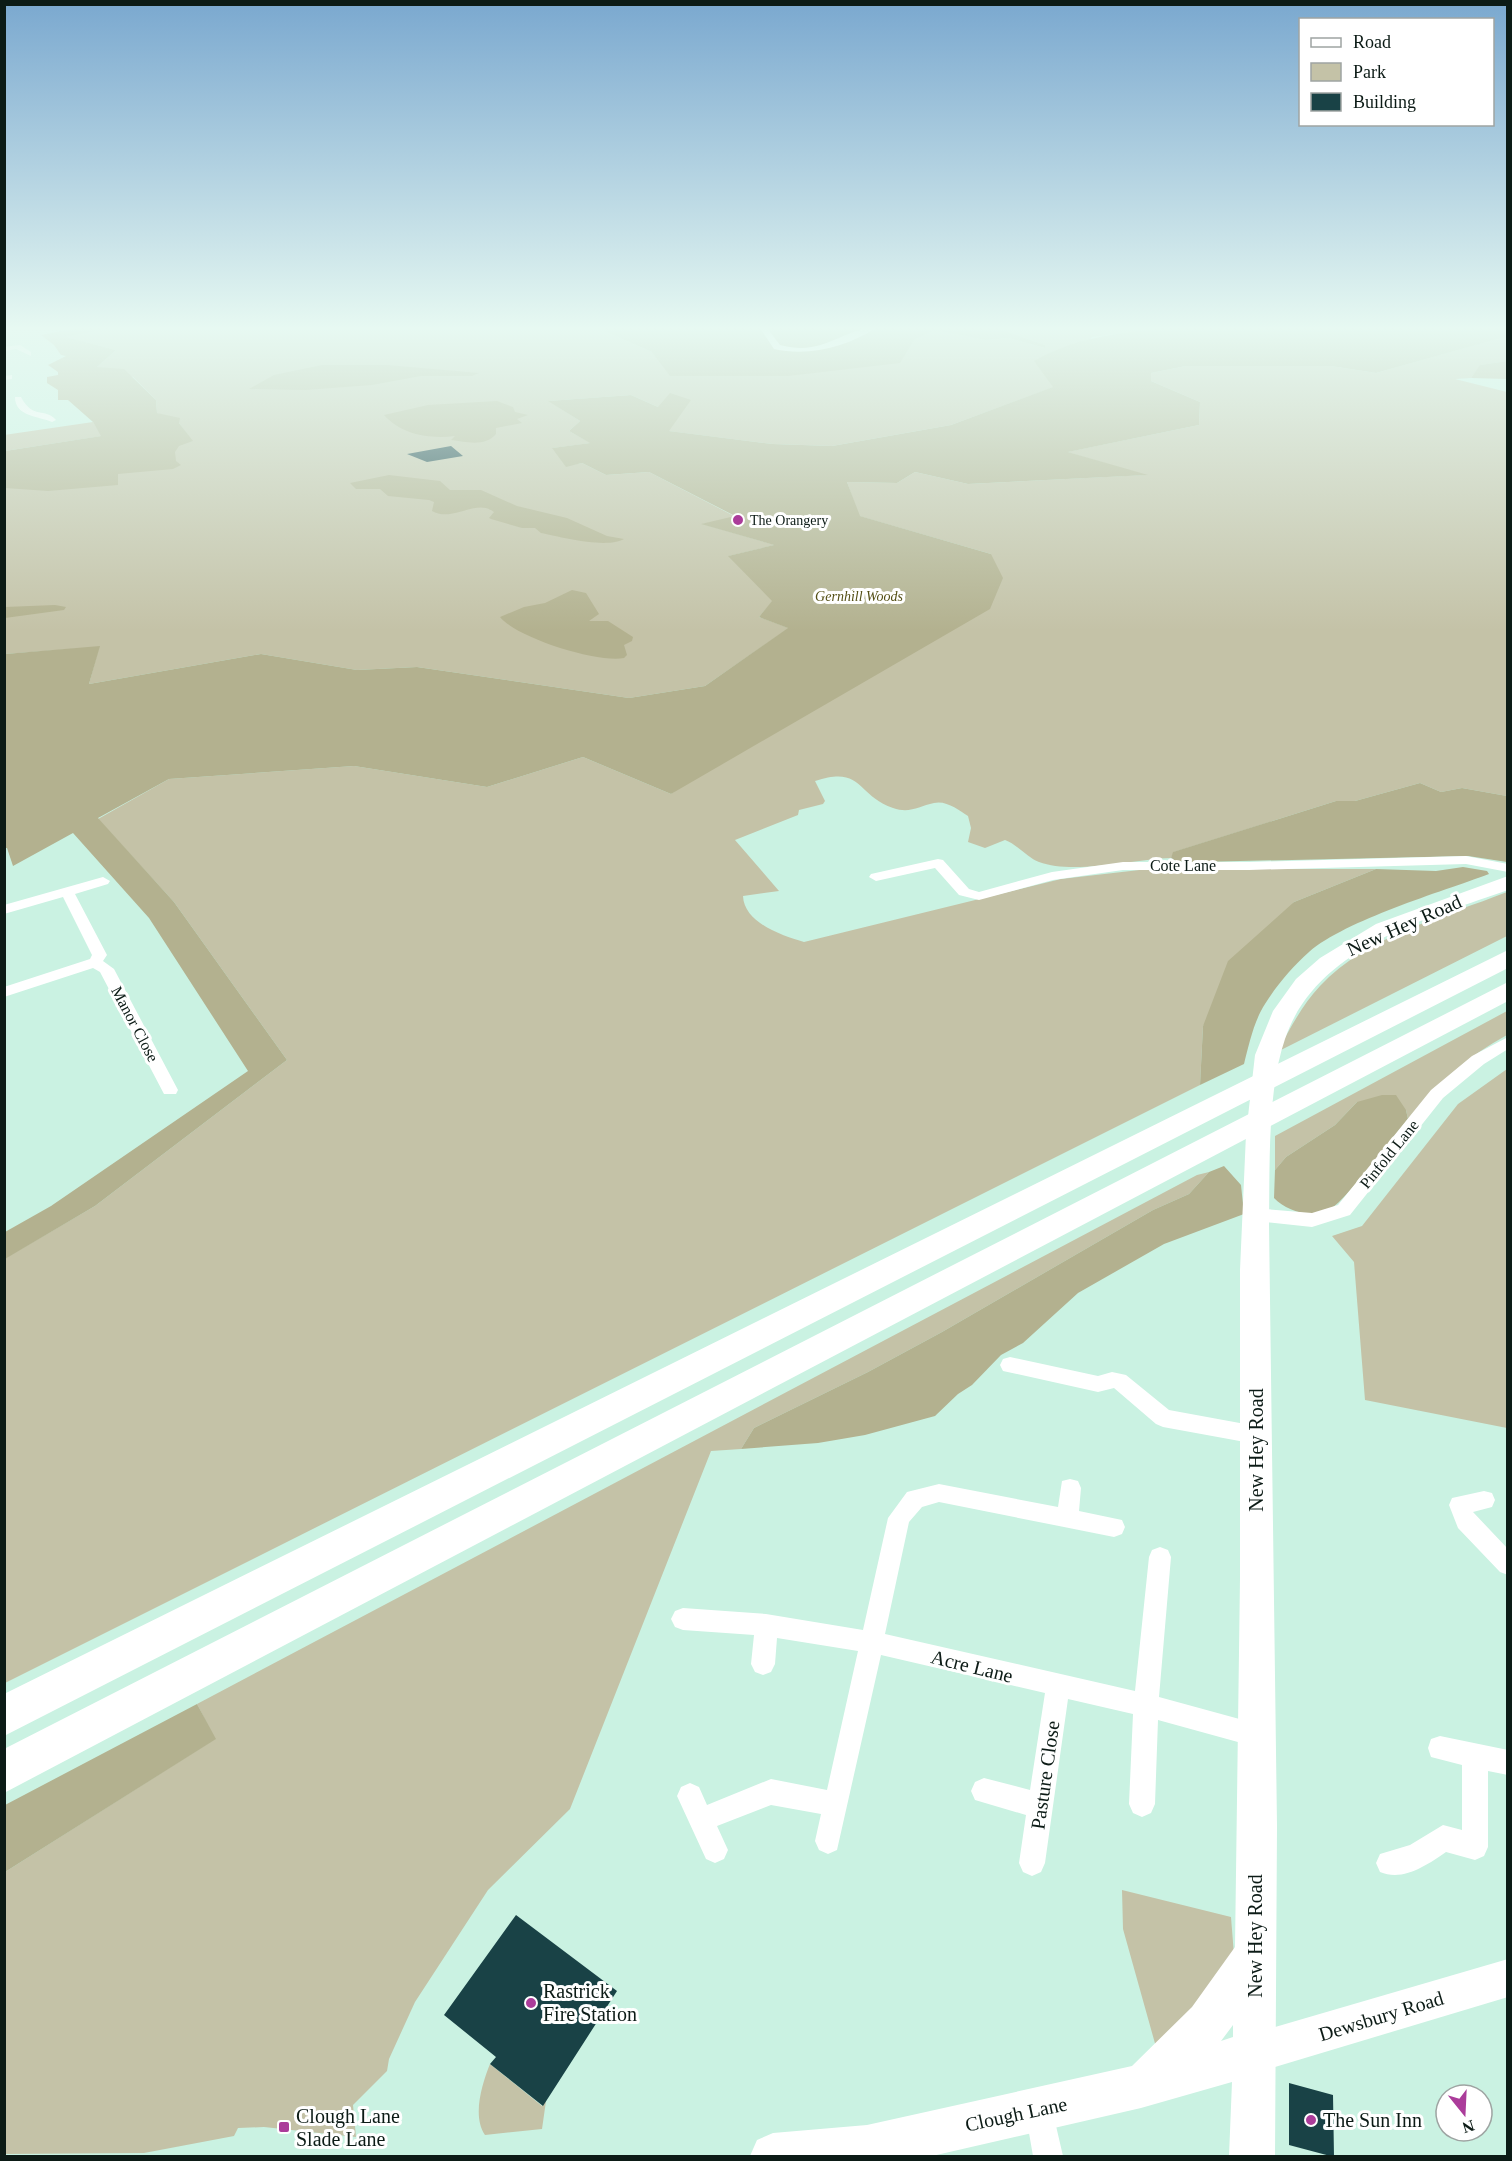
<svg xmlns="http://www.w3.org/2000/svg" width="1512" height="2161" viewBox="0 0 1512 2161" font-family="'Times New Roman',serif">
  <style>
    .green { fill: #c4c2a7 }
    .forest { fill: #b3b18f }
    .building { fill: #194246 }
    .lines { fill: none; stroke-linecap: round; stroke-linejoin: round }
    .street { fill: #fff; fill-rule: evenodd }
    .secondary { fill: #fff; fill-rule: evenodd }
    .primary { fill: #fff; fill-rule: evenodd }
    .highway { fill: #fff; fill-rule: evenodd }
    .poi-dot { fill: #ab3c9a; stroke: #fff; stroke-width: 2 }
    .labels { text-anchor: middle; dominant-baseline: central; stroke-width: 6; stroke-linejoin: round; paint-order: stroke }
    .far-poi-label { font-size: 14px; fill: #0c1b16; stroke: #fff; text-anchor: start }
    .far-park-label { font-size: 14px; font-style: italic; fill: #544f15; stroke: #fff }
    .street-label { font-size: 16px; fill: #0c1b16; stroke: #fff }
    .near-street-label { font-size: 20px; fill: #0c1b16; stroke: #fff }
    .near-poi-label { font-size: 20px; fill: #0c1b16; stroke: #fff; text-anchor: start }
  </style>
  <rect width="100%" height="100%" fill="#caf2e2"/>
  <path class="green" d="M111,328H597L652,352L914,340L935,330L985,340L1009,338L1045,348V345L997,328H1159L1092,337L1054,387L951,425L832,446L773,444L668,431L658,407L631,395L549,401L580,421L569,431L591,443L553,448L566,466L582,463L606,475L649,472L736,517L703,524L775,545L729,556L773,601L759,617L789,628L705,686L629,698L417,667L357,670L261,654L89,684L99,647L5,654L4,476L192,441L179,423L157,413L156,400L133,377L97,367L116,350L65,337Z
    M1507,336V361L1481,365L1471,378L1455,379L1507,392V796L1462,788L1441,792L1420,783L1355,801H1336L1174,852L1171,858C1134,859 1074,875 1039,862C1028,858 1018,845 1005,840L985,848L968,842L971,828L968,816C959,810 946,800 934,803C919,806 910,814 893,808C856,795 863,765 815,781L825,801L823,804L799,810L798,815L735,840L779,891L743,896C744,923 783,936 804,942L1061,879L1148,869H1376L1294,902L1203,1026L1200,1085L5,1683L4,1259L95,1206L287,1060L174,902L98,819L169,779L354,766L487,787L583,757L671,794L991,554L859,516L847,482L897,483L915,472L968,484L1145,475L1067,452L1199,425L1200,402L1151,381V373L1186,366H1331L1376,373Z
    M93,422L102,436L5,451L4,435Z
    M1507,892V936L1277,1052C1290,1029 1302,1005 1320,986C1368,935 1444,917 1507,892Z
    M1507,1011V1035C1468,1056 1437,1084 1408,1119L1406,1110L1357,1102L1335,1125L1286,1157L1275,1170V1136Z
    M1507,1069V1428L1365,1400L1354,1262L1332,1236L1362,1226L1458,1104Z
    M1209,1172L1189,1194L1153,1210L942,1332L868,1372L754,1428L741,1449L711,1451L570,1809L488,1890L415,2002L389,2059L387,2071L353,2105L356,2137L264,2127L238,2128L234,2136L144,2153L5,2154V1872L215,1739L197,1704L1197,1175Z
    M1122,1890L1231,1917L1234,1955L1223,1981L1156,2047L1123,1929Z
    M490,2064L542,2106L546,2101L542,2129L485,2135C472,2116 482,2084 490,2064Z"/>
  <path class="forest" d="M77,328H111L66,337L116,350L97,367L124,369L156,400L157,413L180,418L179,423L193,441L179,446L175,452L176,461L181,465L173,469L118,474V485L48,491L5,488V451L101,436L93,422L68,400H58V390L47,383V377L58,375V372L48,365L66,356L61,355L54,345L41,335Z
    M597,328H997L1045,345V348L1009,338L985,340L935,330L914,340L900,363L788,376H670L652,352Z
    M1159,328H1507L1508,336L1376,373L1331,366H1186L1151,373V381L1200,402L1199,425L1068,452L1148,475L968,484L915,472L897,483L847,482L860,516L991,554L1003,578L990,609L671,794L583,757L487,787L354,766L169,779L98,818L174,902L287,1060L95,1206L5,1259V1232L51,1206L248,1071L149,918L73,833L13,866L7,848H4L5,654L100,646L89,684L261,654L357,670L417,667L629,698L705,686L788,628L759,617L772,601L728,556L774,545L701,524L735,516L649,472L606,475L582,463L566,467L552,448L590,443L569,431L580,421L548,401L631,395L658,407L670,393L691,400L669,431L773,444L832,446L951,425L1053,387L1034,361C1074,338 1114,334 1159,328Z
    M1507,361V379L1471,378L1480,365Z
    M322,365H387L479,373L472,376H421L372,385L305,390L249,389L274,375Z
    M497,401L513,407L515,412L528,415L517,419L522,423L496,428V434C485,447 467,442 451,440L455,436C429,439 402,435 384,415L428,405Z
    M389,475L440,481L450,490H481L517,506L567,518L607,536L624,539C606,549 561,537 541,533L535,528H522L491,519L489,518L494,512C476,498 452,523 432,511L434,502L429,500L388,496L380,489H356L350,483Z
    M572,590L586,593L599,614L589,621H608L633,637L632,641L624,645L627,655L624,658C597,663 517,638 500,617L524,607L545,603Z
    M55,605L66,607L64,610L5,618V607Z
    M1420,783L1441,792L1462,788L1507,796V862L1468,856L1197,862L1176,861L1171,858L1173,852L1336,801H1355Z
    M1463,867L1487,871L1489,874C1441,892 1346,920 1309,952C1292,967 1277,985 1265,1004C1254,1021 1249,1044 1244,1064L1200,1085L1203,1026L1228,961L1294,902L1376,869L1436,871Z
    M1382,1095H1396L1406,1110L1408,1119C1393,1137 1346,1201 1329,1210C1312,1219 1286,1211 1274,1198L1275,1170L1286,1157L1335,1125L1357,1102Z
    M1224,1166L1241,1185L1244,1214L1164,1244L1078,1293L1023,1343L1001,1355L972,1385L958,1394L935,1416L865,1435L818,1443L741,1449L754,1428L868,1372L942,1332L1153,1210L1189,1194L1209,1172Z
    M197,1704L216,1739L5,1872V1805Z"/>
  <path class="building" d="M451,446L463,456L427,462L407,454Z
    M516,1915L617,1991L543,2106L490,2064L496,2057L444,2015Z
    M1289,2083L1333,2095L1334,2157L1289,2145Z"/>
  <g class="lines">
    <path class="street" d="M760,328H767L780,345C825,357 841,328 876,328C846,347 809,357 774,349Z
      M20,345L31,352V356L16,349L4,351V347Z
      M12,375V379L4,380V376Z
      M15,397H21C33,420 45,407 56,420L52,422C39,416 15,417 15,397Z
      M1466,856L1508,864V872L1466,864L1249,870H1123L1053,880L979,900L959,895L935,868L876,881L869,877L871,874L938,859L943,860L969,889L979,892L1052,872L1123,862H1249Z
      M103,877L110,881L108,884L75,894L107,955L103,961L114,969L178,1090L176,1094H164L100,972L93,968L4,997V987L90,959L92,955L63,897L4,914V905Z
      M1508,1037V1049L1484,1064L1443,1098L1350,1215L1312,1227L1248,1220L1245,1215L1248,1210L1254,1208L1312,1213L1338,1205L1431,1090L1472,1056Z
      M1010,1357L1098,1376L1112,1372L1126,1375L1169,1410L1256,1426L1263,1429L1266,1435L1263,1441L1256,1444L1163,1427L1156,1424L1114,1388L1098,1392L1003,1371L1000,1365L1003,1359Z
      M1070,1479L1078,1481L1081,1488L1079,1511L1122,1520L1125,1527L1122,1534L1114,1537L939,1502L922,1507L909,1522L885,1634L1135,1691L1149,1557L1152,1550L1160,1547L1168,1550L1171,1557L1159,1697L1265,1726L1268,1735L1265,1744L1256,1747L1158,1720L1155,1804L1151,1813L1142,1817L1133,1813L1129,1804L1133,1714L1068,1699L1045,1863L1041,1872L1032,1876L1023,1872L1019,1863L1026,1815L975,1800L971,1791L975,1782L984,1778L1030,1790L1045,1693L881,1655L837,1850L828,1854L819,1850L815,1841L821,1814L771,1805L717,1826L728,1850L724,1859L715,1863L706,1859L677,1796L681,1787L690,1783L699,1787L707,1805L771,1779L827,1790L858,1651L777,1638L775,1664L771,1672L763,1675L755,1672L751,1664L754,1635L683,1630L675,1627L671,1619L675,1611L683,1608L766,1614L863,1630L888,1518L907,1492L939,1484L1058,1507L1062,1481Z
      M1484,1491L1492,1493L1495,1500L1492,1507L1473,1512L1508,1549V1575L1500,1572L1458,1528L1449,1505L1452,1498Z
      M1440,1736L1508,1750V1775L1488,1771V1847L1484,1856L1475,1860L1446,1852C1427,1865 1403,1882 1380,1872L1376,1863L1380,1854L1410,1845L1443,1825L1462,1830V1765L1431,1757L1428,1748L1431,1739Z
      M1040,2095L1050,2100L1063,2156H1033L1025,2110L1030,2100Z"/>
    <path class="secondary" d="M1508,1959V1997L1255,2073L1241,2067L1235,2053L1241,2039L1255,2033Z"/>
    <path class="primary" d="M1508,876V890C1426,919 1316,947 1285,1039C1267,1091 1270,1169 1269,1224L1277,1826L1275,2156H1229L1232,2082L1141,2108L932,2156H750L757,2140L773,2133L867,2125L1132,2066L1192,2007L1235,1947L1240,1578V1270L1246,1134L1255,1055L1273,1011L1296,979L1320,958L1376,924ZM1233,2025V2037L1221,2041Z"/>
    <path class="highway" d="M1508,950V968L4,1736V1694Z
      M1508,982V1001L4,1793V1749Z"/>
  </g>
  <linearGradient id="sky" x2="0" y2="1"><stop stop-color="#7aa8cf"/><stop offset="0.52" stop-color="#e7f9f2"/><stop offset="1" stop-color="#e7f9f2" stop-opacity="0"/></linearGradient>
  <rect width="1512" height="631" fill="url(#sky)"/>
  <g class="poi-dot">
    <circle cx="738" cy="520" r="6"/>
    <circle cx="531" cy="2003" r="6"/>
    <circle cx="1311" cy="2120" r="6"/>
    <rect x="278" y="2121" width="12" height="12" rx="3"/>
  </g>
  <g class="labels">
    <g class="far-poi-label">
      <text x="750" y="520">The Orangery</text>
    </g>
    <g class="far-park-label">
      <text x="859" y="596">Gernhill Woods</text>
    </g>
    <g class="street-label">
      <text x="1183" y="865">Cote Lane</text>
      <text transform="translate(135 1024) rotate(62)">Manor Close</text>
      <text transform="translate(1389 1154) rotate(-51)">Pinfold Lane</text>
    </g>
    <g class="near-street-label">
      <text transform="translate(1404 925) rotate(-24)">New Hey Road</text>
      <text transform="translate(1256 1450) rotate(-90)">New Hey Road</text>
      <text transform="translate(972 1666) rotate(14)">Acre Lane</text>
      <text transform="translate(1045 1775) rotate(-82)">Pasture Close</text>
      <text transform="translate(1255 1936) rotate(-90)">New Hey Road</text>
      <text transform="translate(1381 2016) rotate(-17)">Dewsbury Road</text>
      <text transform="translate(1016 2114) rotate(-12)">Clough Lane</text>
    </g>
    <g class="near-poi-label">
      <text x="543" y="1991">Rastrick<tspan x="543" dy="23">Fire Station</tspan></text>
      <text x="296" y="2116">Clough Lane<tspan x="296" dy="23">Slade Lane</tspan></text>
      <text x="1323" y="2120">The Sun Inn</text>
    </g>
  </g>
  <rect width="1512" height="2161" fill="none" stroke="#0c1b16" stroke-width="12"/>
  <rect x="1299" y="18" width="195" height="108" fill="#ffffff" stroke="#9ea4a2" stroke-width="1.5"/>
  <rect x="1311" y="38" width="30" height="9" fill="#ffffff" stroke="#9ea4a2" stroke-width="1.5"/>
  <text x="1353" y="48" font-size="18" fill="#0c1b16">Road</text>
  <rect x="1311" y="63" width="30" height="18" fill="#c4c2a7" stroke="#9ea4a2" stroke-width="1.5"/>
  <text x="1353" y="78" font-size="18" fill="#0c1b16">Park</text>
  <rect x="1311" y="93" width="30" height="18" fill="#194246" stroke="#9ea4a2" stroke-width="1.5"/>
  <text x="1353" y="108" font-size="18" fill="#0c1b16">Building</text>
  <g transform="translate(1464 2113) rotate(162)"><circle r="28" fill="#ffffff" stroke="#9ea4a2" stroke-width="1.5"/>
  <path d="M0-4.5L10 22L0 15L-10 22Z" fill="#ab3c9a"/>
  <text y="-9" font-size="16" font-weight="bold" text-anchor="middle" fill="#0c1b16">N</text>
  </g>
</svg>
